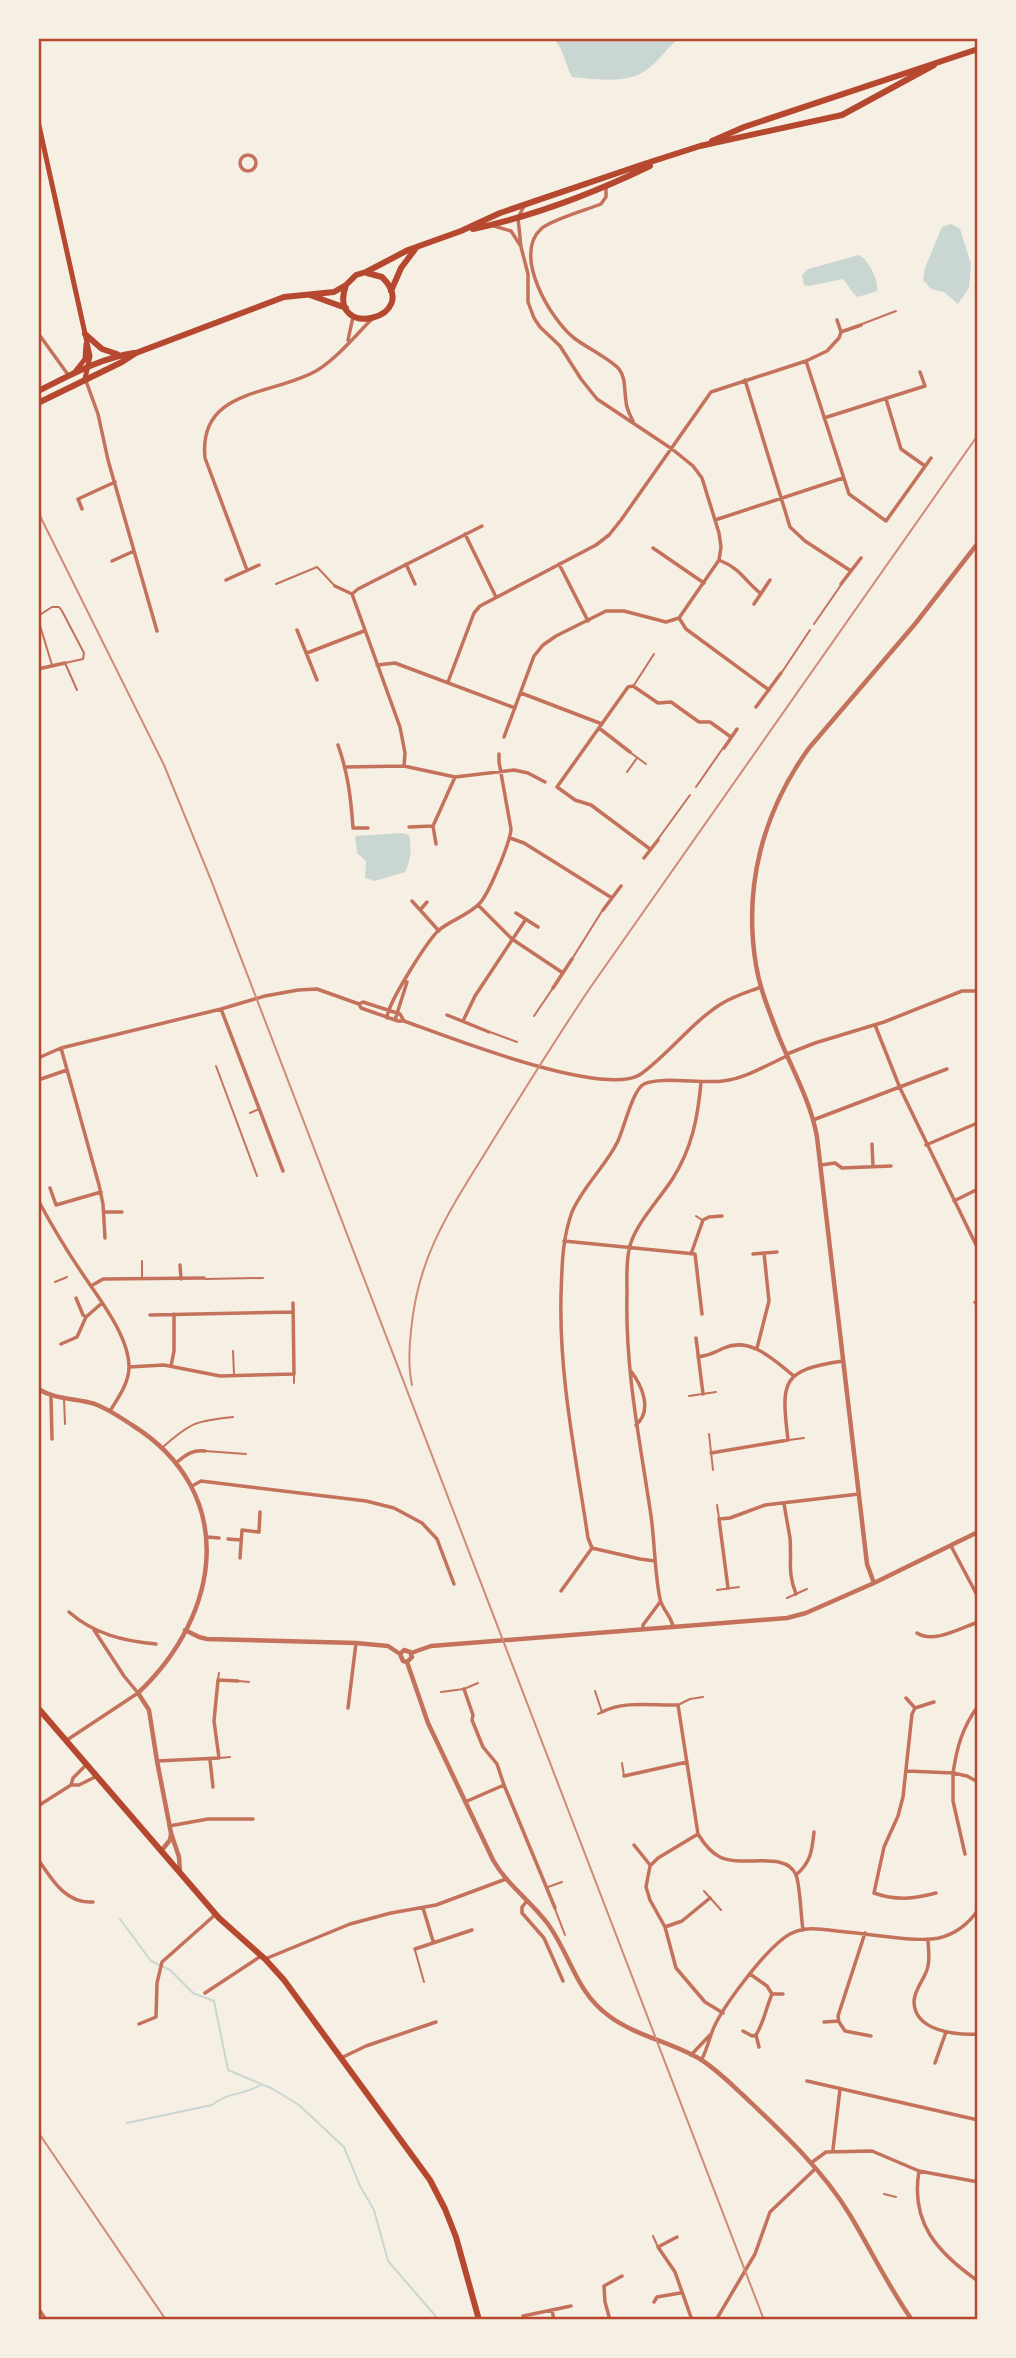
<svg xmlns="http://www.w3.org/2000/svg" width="1016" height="2358" viewBox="0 0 1016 2358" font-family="'Nunito Sans',sans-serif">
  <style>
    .water { fill: #c9d6d2 }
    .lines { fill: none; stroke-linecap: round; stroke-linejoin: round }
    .stream { stroke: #c9d6d2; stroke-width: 2 }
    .service { stroke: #c5725c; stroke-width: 2 }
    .minor { stroke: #c5725c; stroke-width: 3.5 }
    .tertiary { stroke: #c5725c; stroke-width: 4.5 }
    .secondary { stroke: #b5482f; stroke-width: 5 }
    .primary { stroke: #b5482f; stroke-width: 6 }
    .trunk { stroke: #b5482f; stroke-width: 6 }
    .rail { stroke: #cf8b77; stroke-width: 2 }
    .neatline { fill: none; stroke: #b5482f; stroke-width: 2.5 }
  </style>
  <rect width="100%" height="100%" fill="#f6efe4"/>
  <path class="water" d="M554,39H678C667,48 657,63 645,71C626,84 594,79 572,77C565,64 564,50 554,39Z
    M951,224L960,229L971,264L969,288L958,304L944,292L931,289L923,280L925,268L942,227Z
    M859,255C869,260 879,281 877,291L858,297C851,293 849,285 843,279L809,286L804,285L802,275L808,269Z
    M402,833L409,835C412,848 411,860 405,872L375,881L365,878L366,861L357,853L355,836Z"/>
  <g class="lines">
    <path class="stream" d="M120,1919L151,1961L170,1970L193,1993L214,2001L228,2070L273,2089L299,2105L344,2147L360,2186L374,2210L388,2261L439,2320
      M127,2123L212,2105C229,2091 244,2096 262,2084"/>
    <path class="service" d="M862,324L896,311
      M276,584L317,567L334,585
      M38,616L52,607H59L62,611L84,653L83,659L65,663L77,690
      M38,619L52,665
      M814,624L841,585
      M782,672L810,630
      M634,685L654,654
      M631,753L646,764
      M627,772L637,758
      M696,787L723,748
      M658,839L690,795
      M572,959L602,911
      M534,1016L553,988
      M490,1032L517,1042
      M216,1066L257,1176
      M250,1113L259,1109
      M696,1216L702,1220
      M142,1261V1277
      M205,1279L263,1278
      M55,1282L67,1277
      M974,1302L978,1307
      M233,1351L234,1374
      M294,1375V1383
      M689,1396L716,1392
      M64,1399L65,1424
      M709,1434L713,1470
      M789,1440L804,1438
      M163,1447C191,1422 196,1421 233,1417
      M205,1451L246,1454
      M717,1505L719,1518
      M717,1590L739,1587
      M787,1598L807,1589
      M218,1679L219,1673
      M239,1681L249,1682
      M595,1691L602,1712L598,1714
      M441,1692L464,1689L478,1683
      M678,1705L690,1699L703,1697
      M220,1758L230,1757
      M622,1763L624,1776
      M548,1887L562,1882
      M704,1891L721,1910
      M555,1909L565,1935
      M415,1950L424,1982
      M884,2194L896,2197
      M653,2236L657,2245"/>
    <path class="minor" d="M240 163a8 8 0 1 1 16 0a8 8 0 1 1-16 0Z
      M606,187V197L601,204C586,210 550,220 541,229C512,255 551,320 574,338C587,348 609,358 619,369C626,378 624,390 626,401C626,408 630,415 633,421
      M494,226L511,231L520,245
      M841,332L861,325
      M38,333L69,376
      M348,340L353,317
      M806,361L849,494L886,521L931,458
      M745,380L790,527L805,541L851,571
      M86,381L98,414L108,460L157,631
      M886,399L901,449L925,466
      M824,418L925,386L920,372
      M82,509L78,499L115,482
      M715,520L843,478
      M465,534L496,597
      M653,548L704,583
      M719,560C741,569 743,579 760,593
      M112,561L134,551
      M406,564L415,584
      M559,564L588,621
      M247,570L205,458C198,388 272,396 316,371C336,359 354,337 371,320
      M226,580L259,565
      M841,584L861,558
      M335,586L352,594
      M352,594L400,727L405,753L404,766
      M352,594L358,589L482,526
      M754,604L770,580
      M679,618L686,629L769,690
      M297,630L317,680
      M307,653L364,631
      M377,665L395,663L515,708
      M38,669L65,663
      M448,682L474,613L480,606L596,545L609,535L621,520L711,392L806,361L827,351L839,338L841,332L837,320
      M521,693L602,724
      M756,707L781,673
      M599,728L630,752
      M504,737L534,656L543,645L556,636L606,611H624L666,622L679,618L719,560L721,547L719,533L702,478L693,466L672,449L597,399L581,379L560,346L540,327L534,318L528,302V274L521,247L518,218L524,206
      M338,745C348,773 351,799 353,828H368
      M724,748L737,729
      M346,767L404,766L455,777L514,770L528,773L545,782
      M433,826L436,844
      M409,827L433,826L455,777
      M510,838L524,843L612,898
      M650,849L591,805L575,800L557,787L628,687L633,686L658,703L671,702L699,722H710L731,737
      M644,858L658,840
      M412,901L439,931
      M478,905L512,939L563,973
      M420,910L427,902
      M603,910L621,886
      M516,913L538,927
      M553,988L572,959
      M359,1004L361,1008L398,1021H404C446,1036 605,1099 641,1074C669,1054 692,1022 721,1004C734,996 748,992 761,987
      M221,1009L283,1171
      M447,1015L489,1032
      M387,1018C387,1004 428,940 439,930C451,920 469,915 480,903C489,893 510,843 511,829L499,762V754
      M395,1020L407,982
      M463,1021L475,996L526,919
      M875,1025L900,1088L978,1249
      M61,1048L99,1185L103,1204L105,1238
      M787,1054L815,1043L884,1022L962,991H978
      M38,1058L61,1048L221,1009L265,996L298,990L317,989L359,1004L363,1002L400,1014L404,1021
      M38,1080L67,1070
      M813,1120L947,1069
      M872,1144L873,1166
      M926,1145L975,1124
      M821,1165L835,1163L842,1168L891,1166
      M50,1188L56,1205L101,1192
      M38,1200C51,1224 65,1248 80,1270C97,1296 129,1335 129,1367C129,1383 118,1398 110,1411
      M954,1201L978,1189
      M104,1212H122
      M564,1241L695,1254L702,1314
      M691,1254L703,1220L709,1217L722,1216
      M753,1254L777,1252
      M180,1265L181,1279
      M91,1286L103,1279L204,1278
      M76,1298L83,1315L86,1317
      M150,1315L293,1312
      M696,1338L703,1394
      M61,1344L77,1337L86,1317L102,1303
      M757,1348L769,1301L764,1253
      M698,1357C712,1355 713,1353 724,1348C751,1336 775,1361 794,1376
      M171,1366L174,1351V1314
      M129,1367L164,1365L220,1376L294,1374L293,1303
      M630,1370C642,1385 653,1410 636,1425
      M51,1396L52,1439
      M711,1453L788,1440C781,1381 781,1370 843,1361
      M177,1462C187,1454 192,1450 205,1451
      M192,1486L201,1481L366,1501L394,1508L422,1523L437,1539L454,1584
      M784,1504C786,1515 788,1527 790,1538C792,1561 787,1571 796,1594
      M207,1537L219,1538
      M228,1539L241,1540
      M951,1546L978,1597
      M592,1548L640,1559L655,1561
      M240,1558L242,1530L259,1532L260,1512
      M728,1588L719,1519L730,1518L765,1505L859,1494
      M561,1591L592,1548L588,1538C576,1457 559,1378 561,1296C562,1267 562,1239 572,1212C583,1186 606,1166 618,1141C624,1128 633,1089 644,1084C660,1076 703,1084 723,1081C746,1078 767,1065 787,1056
      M69,1612C94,1634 123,1641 156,1644
      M673,1627C672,1617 662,1609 660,1599C654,1569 655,1539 650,1509C639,1436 625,1368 627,1293C627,1279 626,1264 629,1250C633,1226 660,1199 673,1178C692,1148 698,1117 701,1082
      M643,1629V1625L660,1602
      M917,1633C933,1644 961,1628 978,1622
      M464,1689L473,1715L472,1720L483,1747L497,1764L504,1785L555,1908
      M906,1698L915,1708
      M934,1702L915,1708L912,1714L903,1797L898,1816L884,1847L874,1893C897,1901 913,1899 936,1893
      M978,1706C962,1728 957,1747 953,1773L967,1776L978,1782
      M348,1708L356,1643
      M602,1712C625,1700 653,1706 678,1705L698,1834C704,1844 710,1852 720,1857C742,1868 786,1850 796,1875C800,1884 801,1917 803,1930
      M67,1740L138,1693L124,1676L94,1630
      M210,1760L213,1787
      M157,1761L219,1758L214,1721L218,1680L238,1681
      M907,1771L953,1773V1801L965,1854
      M624,1776L687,1762
      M71,1785L73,1778L86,1765
      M465,1802L504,1785
      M38,1806L71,1785H79L97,1776
      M169,1826L208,1819H253
      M698,1834L658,1858L650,1866L646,1887L650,1900L665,1927L676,1968L705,2002L723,2013
      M634,1845L650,1865
      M38,1859C52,1880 66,1904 93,1902
      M796,1875C811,1862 812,1851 814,1832
      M527,1901L522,1907V1913L544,1938L563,1981
      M423,1908L433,1941
      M665,1927L682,1921L710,1898
      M865,1933L838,2016L839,2022L845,2031L871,2036
      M928,1939C928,1947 930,1958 928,1966C926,1978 914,1989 914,2002C915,2032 957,2035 978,2034
      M415,1949L472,1930
      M265,1959L350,1924L391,1913L436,1905L506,1879
      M205,1993L261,1956
      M772,1994H783
      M824,2022L839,2021
      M139,2024L156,2017L157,1983L162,1962L216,1914
      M743,2031L752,2036L756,2035C764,2022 766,2008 772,1994L767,1986L750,1974
      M756,2035L759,2047
      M691,2055L710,2035
      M341,2058L366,2046L436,2022
      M702,2059C706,2051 708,2043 711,2035C718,2011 768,1946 790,1934C805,1926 821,1929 837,1931C864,1933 915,1943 939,1938C955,1934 969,1923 978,1910
      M935,2063L946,2032
      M807,2081L978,2120
      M833,2149L840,2089
      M811,2163L826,2152L872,2151L919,2171L978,2182
      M919,2171C910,2223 938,2253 978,2281
      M677,2237L658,2247L675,2272L692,2320
      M654,2302L657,2297L680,2293
      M38,2308L46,2320
      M552,2310L554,2320
      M523,2316L571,2306
      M610,2320L605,2302L604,2286L622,2276
      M716,2320L755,2254L770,2212L815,2169"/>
    <path class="tertiary" d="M38,1389C56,1400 76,1398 95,1404C108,1409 120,1417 132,1425C239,1492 222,1614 138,1693L149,1710L157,1761L171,1833L179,1857L180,1872
      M874,1583L867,1564L817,1137C811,1102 792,1069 779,1037C770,1013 760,990 756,965C743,886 763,812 809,748L915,624L978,543
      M185,1630L199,1637L207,1639L356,1643L388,1646L400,1654L403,1661L407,1662
      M411,1653L431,1646L787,1618L806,1613L874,1583L978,1532
      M400,1654L404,1650L410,1652L412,1657L407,1662
      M407,1662L428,1723L493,1860C507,1885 531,1901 548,1924C571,1956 575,1991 609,2016C636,2036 671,2042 700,2059C716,2069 730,2083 744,2096C782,2132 823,2170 850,2215C871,2250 888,2286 912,2320
      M162,1850L170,1840L171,1834"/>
    <path class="secondary" d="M38,121L90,356L85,379
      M74,373L85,359L86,344"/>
    <path class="primary" d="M712,141L744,127L978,49
      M473,229C534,216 594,193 650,166
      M346,285C326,342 424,318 382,277L367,273
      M391,291L401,268L416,248
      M310,295L346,308
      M85,334L102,349L117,354
      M38,391C69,376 100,358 134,353
      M38,403L122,362L136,353L284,297L334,292L346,285L356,275L366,272L408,250L461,231L500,213L644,164L700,146L842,115L934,65"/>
    <path class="trunk" d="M38,1708L219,1918L265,1959L284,1980L430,2180L445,2209L456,2237L479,2320"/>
    <path class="rail" d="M38,512L164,765L211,880L764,2320
      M412,1385C408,1367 409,1349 411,1331C418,1251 455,1203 495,1137C526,1087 557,1037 590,988L978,435
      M38,2132L166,2320"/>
  </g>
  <rect width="1016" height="2358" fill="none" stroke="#f6efe4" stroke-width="80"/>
  <rect x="40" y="40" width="936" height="2278" class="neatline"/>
</svg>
